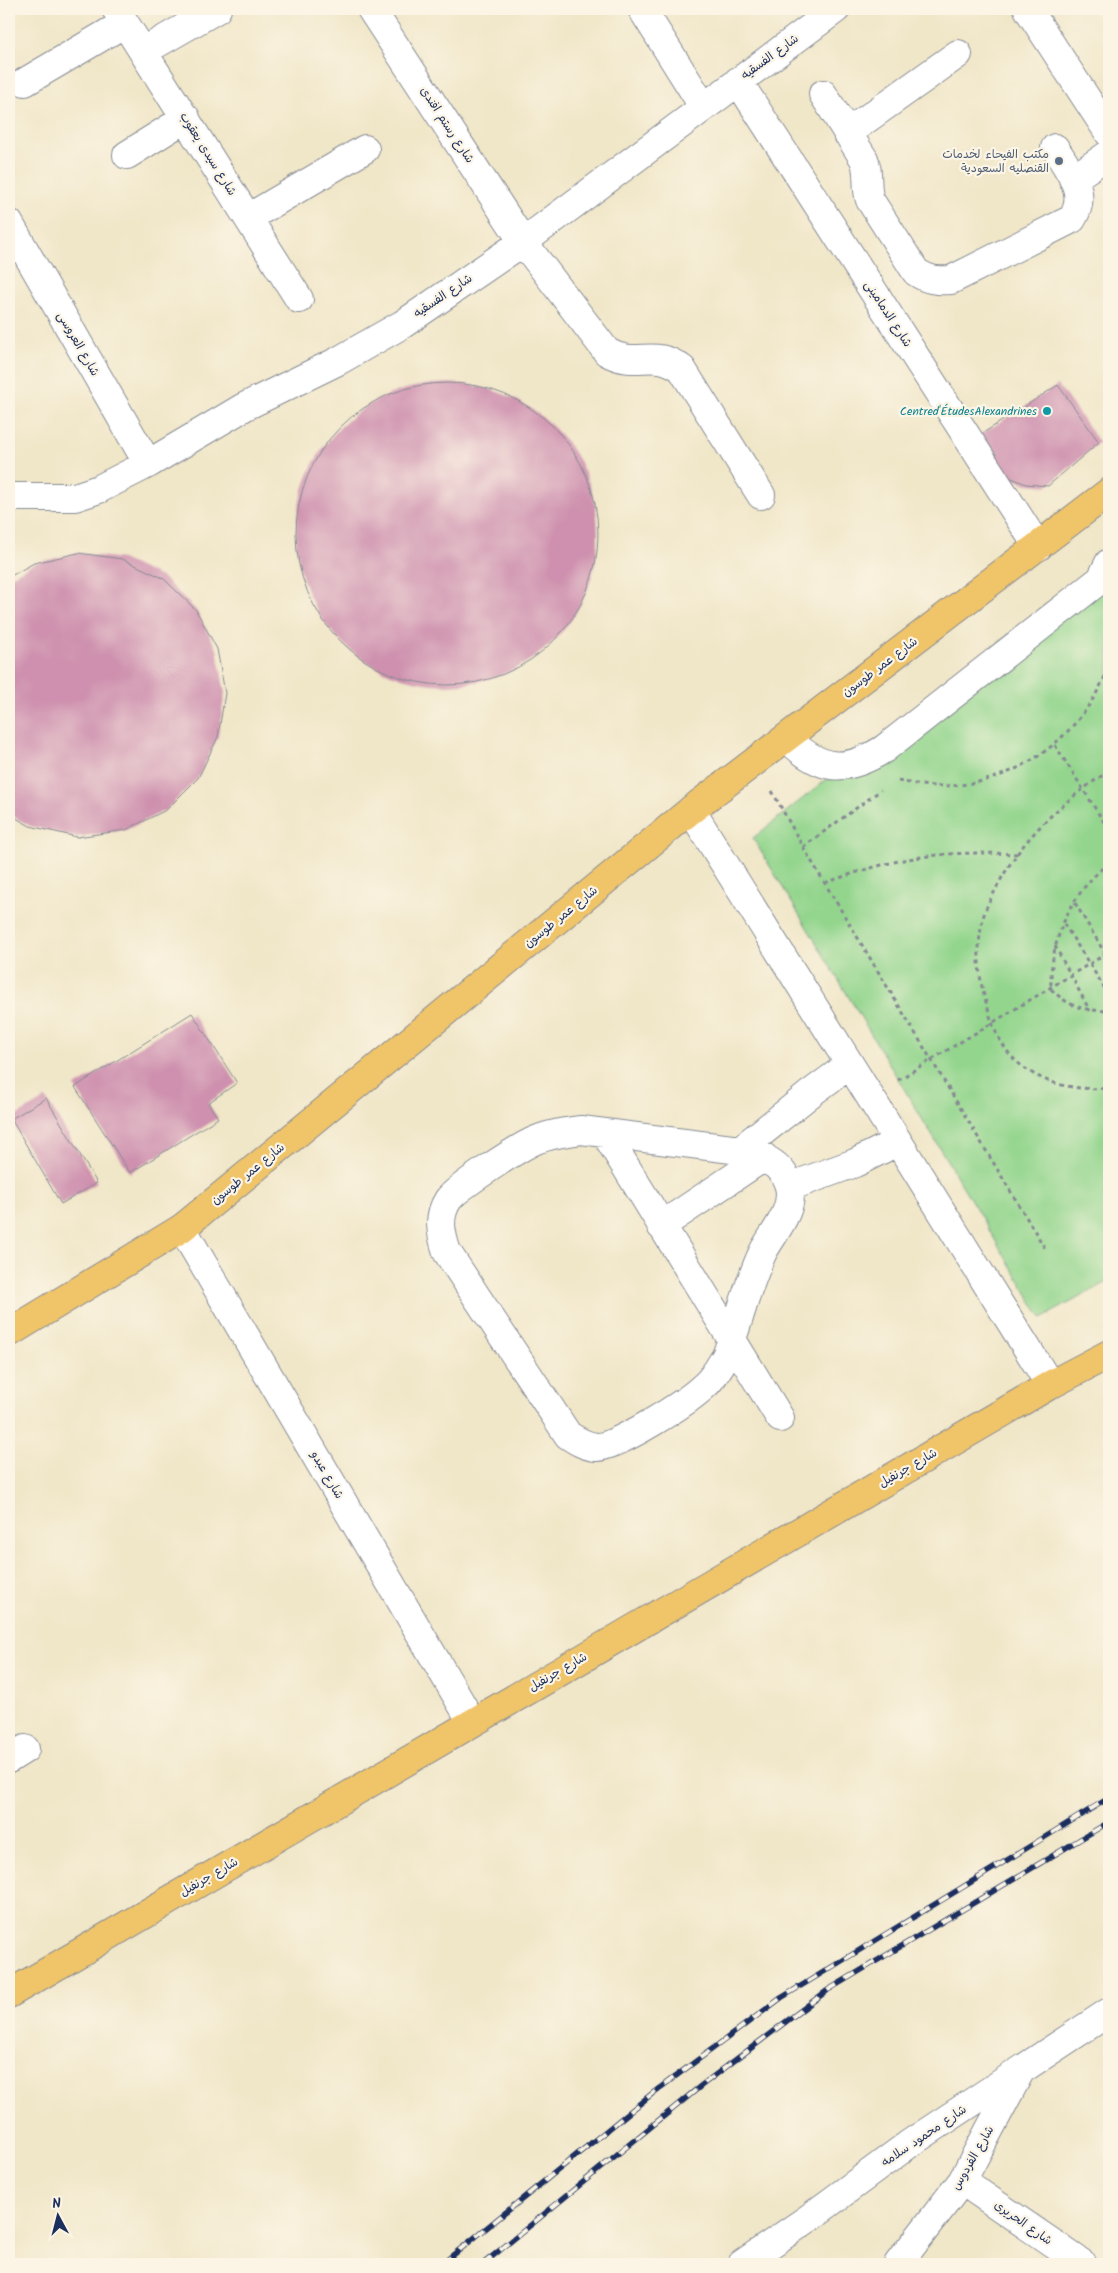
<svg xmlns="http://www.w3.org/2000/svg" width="1118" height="2273" viewBox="0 0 1118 2273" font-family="Kalam,'Playpen Sans Arabic',sans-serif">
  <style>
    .green { fill: #93d58d; stroke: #578276 }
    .building { fill: #ce90ae }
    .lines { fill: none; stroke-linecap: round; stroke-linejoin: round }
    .minor-casing { stroke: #868a93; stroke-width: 30 }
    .major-casing { stroke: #868a93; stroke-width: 30 }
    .path { stroke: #868a93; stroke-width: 3; stroke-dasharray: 4 4; stroke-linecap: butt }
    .minor { stroke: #fff; stroke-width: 28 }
    .major { stroke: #f0c469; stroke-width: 28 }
    .rail-casing { stroke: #1b2f5e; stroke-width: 5.5 }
    .rail { stroke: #fcf5e5; stroke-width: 4; stroke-dasharray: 11; stroke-linecap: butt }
    .service-dot { fill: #5c6f8a; stroke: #fcf5e5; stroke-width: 2 }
    .culture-dot { fill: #0f9aa8; stroke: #fcf5e5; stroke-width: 2 }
    .labels { text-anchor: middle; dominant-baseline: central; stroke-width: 4.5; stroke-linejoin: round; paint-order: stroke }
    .street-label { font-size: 12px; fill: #1b2f5e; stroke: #fcf5e5 }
    .service-label { font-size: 12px; fill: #4e5e75; stroke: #fcf5e5; text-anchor: end }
    .culture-label { font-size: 12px; fill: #0d838f; stroke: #fcf5e5; text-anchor: end }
  </style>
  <rect width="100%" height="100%" fill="#fcf5e5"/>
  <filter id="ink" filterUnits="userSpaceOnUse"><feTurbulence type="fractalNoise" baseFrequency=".02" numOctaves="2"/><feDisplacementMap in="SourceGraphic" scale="10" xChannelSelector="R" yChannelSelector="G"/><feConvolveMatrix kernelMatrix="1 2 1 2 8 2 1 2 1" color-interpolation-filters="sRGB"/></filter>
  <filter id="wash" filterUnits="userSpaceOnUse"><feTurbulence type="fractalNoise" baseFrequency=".0096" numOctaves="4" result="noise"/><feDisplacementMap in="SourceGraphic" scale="20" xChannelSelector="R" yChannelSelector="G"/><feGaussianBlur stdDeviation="1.12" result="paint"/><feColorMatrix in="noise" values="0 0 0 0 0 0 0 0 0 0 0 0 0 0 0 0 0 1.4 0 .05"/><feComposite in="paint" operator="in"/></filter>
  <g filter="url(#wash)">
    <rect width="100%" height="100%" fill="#f0e6c8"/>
    <path class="green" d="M1109,555V1281L1042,1318L753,838Z"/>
    <g id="blocks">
      <path class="building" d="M296 534a151 151 0 1 1 302 0a151 151 0 1 1-302 0Z
        M1058,385L1099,442L1048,486L1026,484L1004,475L977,437Z
        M78,553L122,559L163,578L196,610L217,649L225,693L218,737L198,778L166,810L126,830L77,837L30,826L9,814V577L34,563Z
        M192,1013L237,1083L208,1103L218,1118L130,1173L75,1087Z
        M46,1098L97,1183L61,1204L11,1119Z"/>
    </g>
  </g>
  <g filter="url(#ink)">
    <use href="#blocks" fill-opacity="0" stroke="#868a93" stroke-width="1"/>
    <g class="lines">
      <defs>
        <path id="minor" d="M116,9L299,299
          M371,9L523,242L607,352C638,369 653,347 682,369L761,495
          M642,9L703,106
          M1028,9L1109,133
          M144,51L217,9
          M738,81L1038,547
          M25,82L125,23
          M823,94L864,159C870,173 865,186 870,200L916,272C928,280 937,281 951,280L1072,219C1089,193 1069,171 1055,148
          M847,133L958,54
          M127,155L186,118
          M1073,179L1109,154
          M248,218L365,149
          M9,223L148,464
          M9,497H75L99,489L148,464L244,407L338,361L403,324L523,242L836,9
          M787,738C820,771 844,774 884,749L1101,579L1109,563
          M691,810L1050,1385
          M581,1130L740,1150C761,1156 782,1162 789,1186C795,1210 773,1233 763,1252C747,1285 739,1322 726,1356C719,1367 713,1379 703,1387C687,1402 616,1448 596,1447C585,1446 577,1441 568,1435L447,1252C441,1234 437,1217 448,1200C456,1188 521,1146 536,1140C550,1134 565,1132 581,1130Z
          M605,1133L780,1418
          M740,1150L811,1093L849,1065
          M789,1187L855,1163L897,1142
          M661,1226L764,1157
          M182,1228L472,1722
          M9,1759L25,1749
          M962,2181L1083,2264
          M742,2264L809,2218L909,2144L1109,2012
          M898,2264L962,2181L1020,2072"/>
        <path id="major" d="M9,1333L182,1228L691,810L1109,492
          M9,1994L1050,1385L1109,1354"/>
      </defs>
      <use href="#minor" class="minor-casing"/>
      <use href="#major" class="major-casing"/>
      <path class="path" d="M1055,745L1109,830
        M1109,771C1063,801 1022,837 997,887C993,895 988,903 985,911C976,941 977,977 987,1005C990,1016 993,1028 999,1038C1020,1079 1066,1092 1109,1088
        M898,781C910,783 923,786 936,786C1014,788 1081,738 1109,667
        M772,791L803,847L1046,1250
        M803,847L881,790
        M1109,863C1071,892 1049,942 1051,989C1070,1008 1083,1010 1109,1011
        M825,883C859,871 893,860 929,856C959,852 988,853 1018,854
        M1075,903L1109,960
        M1064,924L1109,995
        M1055,946L1090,1011
        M898,1080L1109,952"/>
      <use href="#minor" class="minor"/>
      <use href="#major" class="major"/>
      <defs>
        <path id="rail" d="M442,2264L653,2093L781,1998L1109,1798
          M483,2264L702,2085L828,1990L1109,1822"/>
      </defs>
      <use href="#rail" class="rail-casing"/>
      <use href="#rail" class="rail"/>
    </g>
  </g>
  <circle class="service-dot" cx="1059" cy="161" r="5"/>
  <circle class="culture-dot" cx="1047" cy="411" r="5"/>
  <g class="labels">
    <g class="street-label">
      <text transform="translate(770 57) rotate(-36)">شارع الفسقيه</text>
      <text transform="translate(447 125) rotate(57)">شارع رستم افندى</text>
      <text transform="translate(208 154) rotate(58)">شارع سيدى يعقوب</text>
      <text transform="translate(443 296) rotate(-34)">شارع الفسقيه</text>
      <text transform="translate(888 314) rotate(57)">شارع الدمامينى</text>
      <text transform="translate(78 344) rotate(60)">شارع العروسى</text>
      <text transform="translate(880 667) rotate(-37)">شارع عمر طوسون</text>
      <text transform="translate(561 917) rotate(-39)">شارع عمر طوسون</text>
      <text transform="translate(248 1174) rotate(-39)">شارع عمر طوسون</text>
      <text transform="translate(908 1468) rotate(-30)">شارع جرنفيل</text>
      <text transform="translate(327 1475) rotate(60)">شارع عبدو</text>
      <text transform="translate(558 1672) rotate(-30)">شارع جرنفيل</text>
      <text transform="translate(209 1877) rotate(-30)">شارع جرنفيل</text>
      <text transform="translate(924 2136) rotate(-34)">شارع محمود سلامه</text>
      <text transform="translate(973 2158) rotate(-60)">شارع الفردوس</text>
      <text transform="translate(1023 2223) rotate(35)">شارع الحريرى</text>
    </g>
    <g class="service-label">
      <text x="1049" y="154">مكتب الفيحاء لخدمات<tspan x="1049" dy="14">القنصليه السعودية</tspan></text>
    </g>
    <g class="culture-label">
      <text x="1037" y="411">Centred'ÉtudesAlexandrines</text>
    </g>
  </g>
  <rect width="1118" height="2273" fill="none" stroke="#fcf5e5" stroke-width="30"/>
  <g transform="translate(58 2216) rotate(353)" stroke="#fcf5e5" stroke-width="4" paint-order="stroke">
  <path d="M0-4L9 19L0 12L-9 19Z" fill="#1b2f5e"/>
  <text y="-8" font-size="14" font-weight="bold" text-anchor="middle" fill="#1b2f5e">N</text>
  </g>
</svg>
